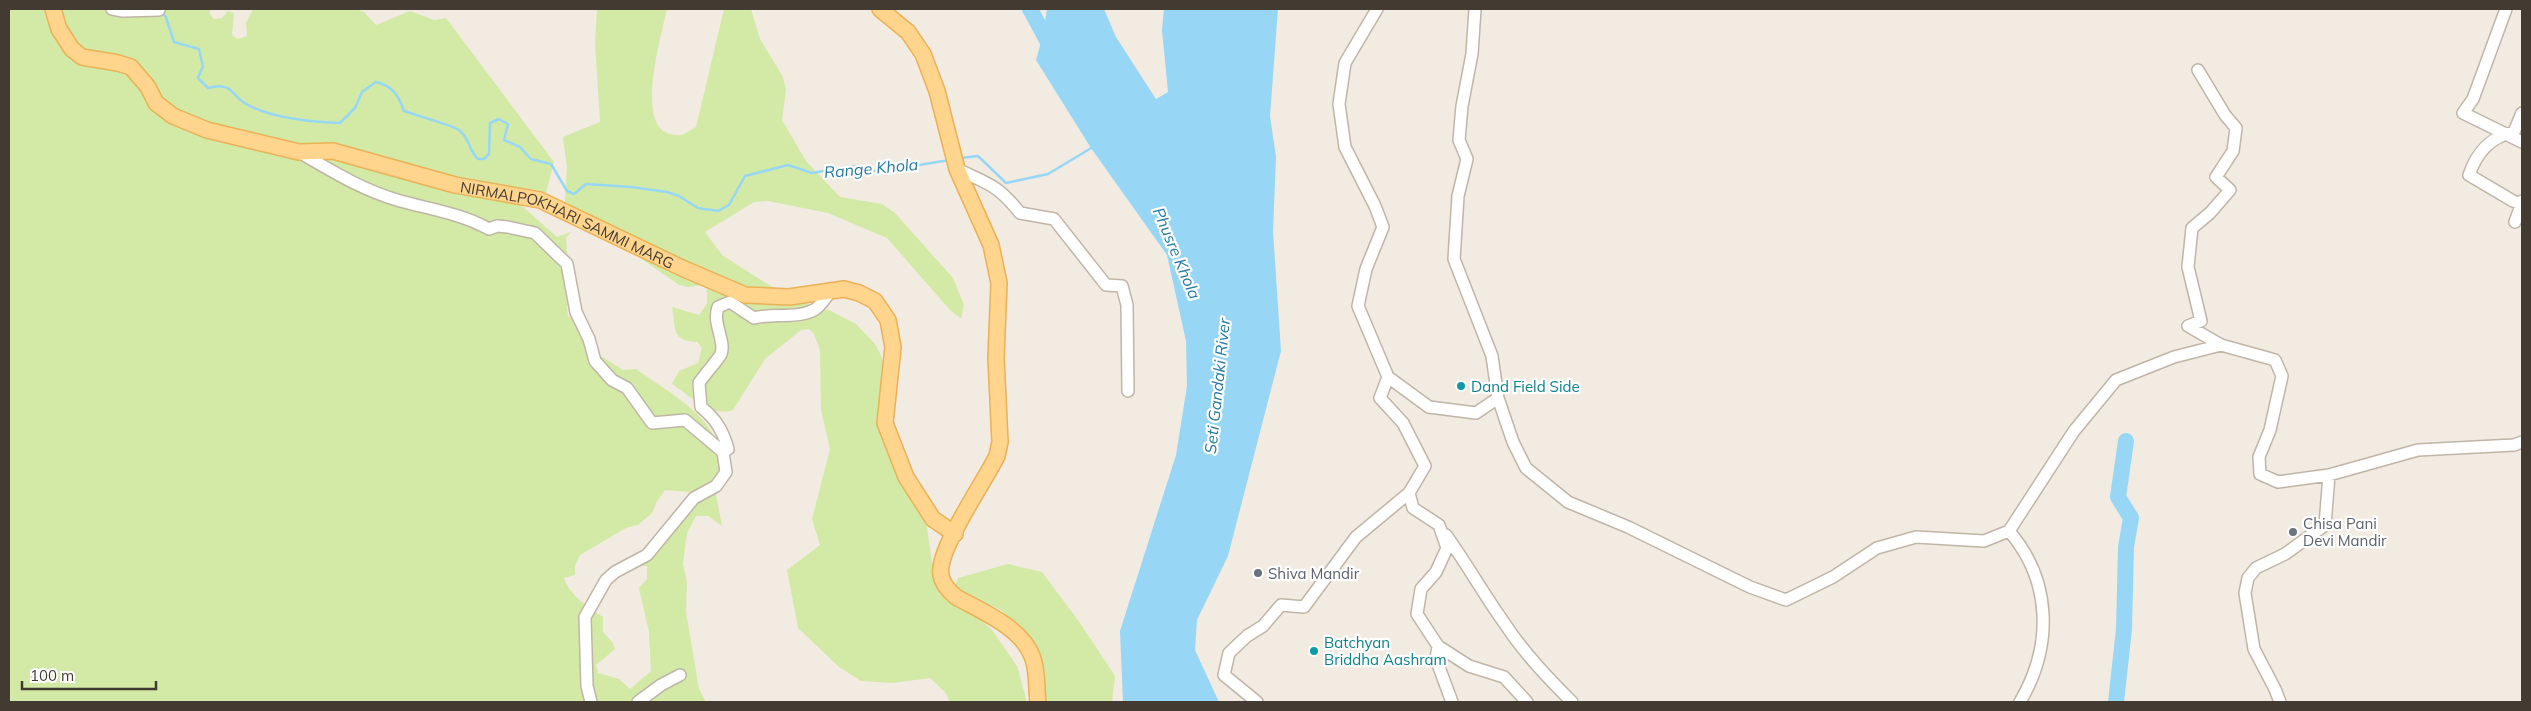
<svg xmlns="http://www.w3.org/2000/svg" width="2531" height="711" viewBox="0 0 2531 711" font-family="Mulish,sans-serif">
  <style>
    .green { fill: #d2eaa6 }
    .water { fill: #97d7f5 }
    .lines { fill: none; stroke-linecap: round; stroke-linejoin: round }
    .stream { stroke: #97d7f5; stroke-width: 2.5 }
    .river { stroke: #97d7f5; stroke-width: 16 }
    .minor-casing { stroke: #c0b5a6; stroke-width: 14 }
    .major-casing { stroke: #ebb156; stroke-width: 18 }
    .minor { stroke: #fff; stroke-width: 11 }
    .major { stroke: #ffd48d; stroke-width: 15 }
    .culture-dot { fill: #0f9aa8; stroke: #fff; stroke-width: 2 }
    .worship-dot { fill: #6b7280; stroke: #fff; stroke-width: 2 }
    .labels { text-anchor: middle; dominant-baseline: central; stroke-width: 4.5; stroke-linejoin: round; paint-order: stroke }
    .street-label { font-size: 15px; fill: #433b32; stroke: #fff }
    .culture-label { font-size: 15px; fill: #0d838f; stroke: #fff; text-anchor: start }
    .worship-label { font-size: 15px; fill: #5b616d; stroke: #fff; text-anchor: start }
    .water-label { font-size: 16px; font-style: italic; fill: #2379a5; stroke: #fff }
  </style>
  <rect width="100%" height="100%" fill="#f2ebe1"/>
  <path class="green" d="M9,9H211L209,13L214,19L222,18L228,11L234,13L232,35L238,39L247,36L246,23L253,9H357L364,12L376,25L410,11L434,20L446,18L554,162L546,193L529,192L514,199L557,237L571,232L566,238L567,253L563,264L576,295L567,306L568,316L588,326L601,356L623,370L636,369C667,392 712,413 720,453C721,459 722,469 719,475C714,484 701,491 693,497L691,492L665,490L656,503L653,512L638,525L626,528L580,555L575,566V575L564,578C570,596 588,607 603,617V632L613,643L615,649L596,665L598,673L619,679L630,689L651,671L649,632L639,588L647,579V566H634L685,511L715,490L722,526L708,516H696L687,533L683,564L687,582L686,612L699,689L706,702H9Z
    M597,9H667C662,33 636,120 667,133C671,135 678,135 682,135L696,127L724,9H751L760,39L783,77L786,90L782,120L806,161L840,197L882,204L895,213L953,278L964,305L961,319L949,309L887,238L828,213L768,201L754,202L705,232L722,255L761,280L789,297L803,300L815,310H829L856,324L876,345L882,358L889,453L926,520L932,563L947,589L992,630L1017,666L1027,702H950L945,692L930,678L893,683L861,681L839,667L798,628L787,570L820,545L812,519L830,449L821,410L820,350L814,334L809,329L801,330L765,359L733,410C711,418 689,395 672,384L679,371L698,363L702,348L697,342C671,341 676,329 672,307L699,315L707,304V289L702,285L688,287L679,285L613,239L569,222L564,216L567,168L563,137L600,122L595,43Z
    M1008,564L1042,572L1080,623L1115,676L1112,702H1041L1038,651L1001,610L954,588L958,578Z"/>
  <path class="water" d="M1047,9H1104L1116,37L1156,99L1168,92L1162,30L1164,9H1278L1270,116L1276,157L1273,231L1281,351L1228,556L1197,620L1195,650L1219,702H1123L1120,631L1176,455L1187,386L1186,341L1167,255L1091,148L1036,60L1043,35Z"/>
  <g class="lines">
    <path class="stream" d="M162,13L166,17L174,42L199,49L203,66L198,78L208,88C234,81 231,97 248,105C272,118 312,122 340,123L355,108L362,92L376,82C393,86 399,96 404,111C415,115 454,126 459,130C470,139 468,149 478,159H484L489,154L490,123L499,119L508,124L504,140L520,147L531,159L551,164L567,191L574,194L586,184L631,187L667,192L679,196L698,208L718,211L729,205L745,176L788,165L812,173L853,166L872,171L894,169L950,160
      M961,158L978,156L1006,183L1048,174L1093,147"/>
    <path class="river" d="M1030,9L1054,53
      M2116,702L2124,629L2126,547L2131,518L2118,497L2126,441"/>
    <defs>
      <path id="minor" d="M112,9L123,11L159,10
        M1377,9L1345,63L1339,104L1345,147L1375,206L1383,227L1366,269L1358,306L1388,377L1429,407L1476,413L1498,398
        M1475,9L1472,54L1462,106L1459,140L1467,159L1458,196L1454,259L1492,356L1498,398L1513,442L1526,468L1568,502L1628,527L1750,587L1786,600L1833,577L1877,548L1916,537L1984,541L2009,531L2074,431L2116,380L2174,357L2221,345L2275,360L2282,376L2270,430L2259,457L2260,474L2278,482L2329,475L2418,450L2514,445L2522,442
        M2506,9L2473,99L2463,113L2522,142
        M2198,70L2225,115L2236,128L2233,151L2216,177L2230,190L2210,213L2192,228L2188,267L2201,321L2188,326L2221,345
        M2522,113L2514,132C2490,137 2477,152 2469,175L2513,201L2518,203L2522,201
        M299,152C330,170 362,190 397,200C428,209 460,213 489,229L497,226L508,227L535,233L567,264L576,312L589,339L595,361L612,380L627,388L652,423L685,420L723,452
        M957,169C988,184 997,184 1020,213L1054,219L1106,285L1122,286L1127,305L1128,391
        M2515,222L2522,203
        M1409,493L1413,508L1439,525L1447,548L1436,572L1421,589L1417,614L1438,646L1469,666L1504,677L1527,702
        M2009,531C2052,581 2053,646 2020,702
        M1446,535C1467,564 1484,595 1505,624C1524,653 1548,678 1572,702
        M1438,646L1436,659L1452,702
        M591,702L587,686L585,617L606,580L615,572L647,555L694,498L716,486L726,472L723,452L728,449C723,431 716,419 701,407L699,383C704,375 718,360 721,354C726,341 712,324 718,307L730,302L754,318C773,313 796,319 814,310C820,307 826,297 830,292
        M638,702L661,685L680,675
        M1257,702L1224,675L1229,653L1247,636L1263,626L1281,605L1304,607L1356,537L1409,493L1425,466L1403,423L1380,398L1388,377
        M2280,702L2275,689L2254,649L2245,593L2248,578L2256,568L2285,554L2325,525L2329,475"/>
      <g id="major">
        <path id="s1" d="M53,9L59,29L72,49L82,57L118,63L131,67L148,87L156,103L173,116L207,130L299,152L333,151L455,185L540,200L682,268L745,295L789,297L844,289L859,293L875,301L888,320L893,347L885,423L906,477L933,519L955,534"/>
        <path d="M880,9L908,32L923,54L937,91L957,169L991,245L999,283L996,358L1000,442L997,456C985,481 936,551 941,575C942,584 949,591 956,597C981,611 1021,627 1032,656C1038,670 1036,687 1038,702"/>
      </g>
    </defs>
    <use href="#minor" class="minor-casing"/>
    <use href="#major" class="major-casing"/>
    <use href="#minor" class="minor"/>
    <use href="#major" class="major"/>
  </g>
  <g class="culture-dot">
    <circle cx="1461" cy="386" r="5"/>
    <circle cx="1314" cy="651" r="5"/>
  </g>
  <g class="worship-dot">
    <circle cx="2293" cy="532" r="5"/>
    <circle cx="1258" cy="573" r="5"/>
  </g>
  <g class="labels">
    <g class="street-label">
      <text stroke="none"><textPath href="#s1" startOffset="585">NIRMALPOKHARI SAMMI MARG</textPath></text>
    </g>
    <g class="culture-label">
      <text x="1471" y="386">Dand Field Side</text>
      <text x="1324" y="642">Batchyan<tspan x="1324" dy="17">Briddha Aashram</tspan></text>
    </g>
    <g class="worship-label">
      <text x="2303" y="523">Chisa Pani<tspan x="2303" dy="17">Devi Mandir</tspan></text>
      <text x="1268" y="573">Shiva Mandir</text>
    </g>
    <g class="water-label">
      <text transform="translate(871 168) rotate(-5)">Range Khola</text>
      <text transform="translate(1177 253) rotate(67)">Phusre Khola</text>
      <text transform="translate(1217 386) rotate(-84)">Seti Gandaki River</text>
    </g>
  </g>
  <rect width="2531" height="711" fill="none" stroke="#433b32" stroke-width="20"/>
  <path d="M22 681v8h134v-8" fill="none" stroke="#433b32" stroke-width="2.5"/>
  <text x="30" y="681" font-size="15" fill="#433b32" stroke="#ffffff" stroke-width="4" paint-order="stroke">100 m</text>
</svg>
